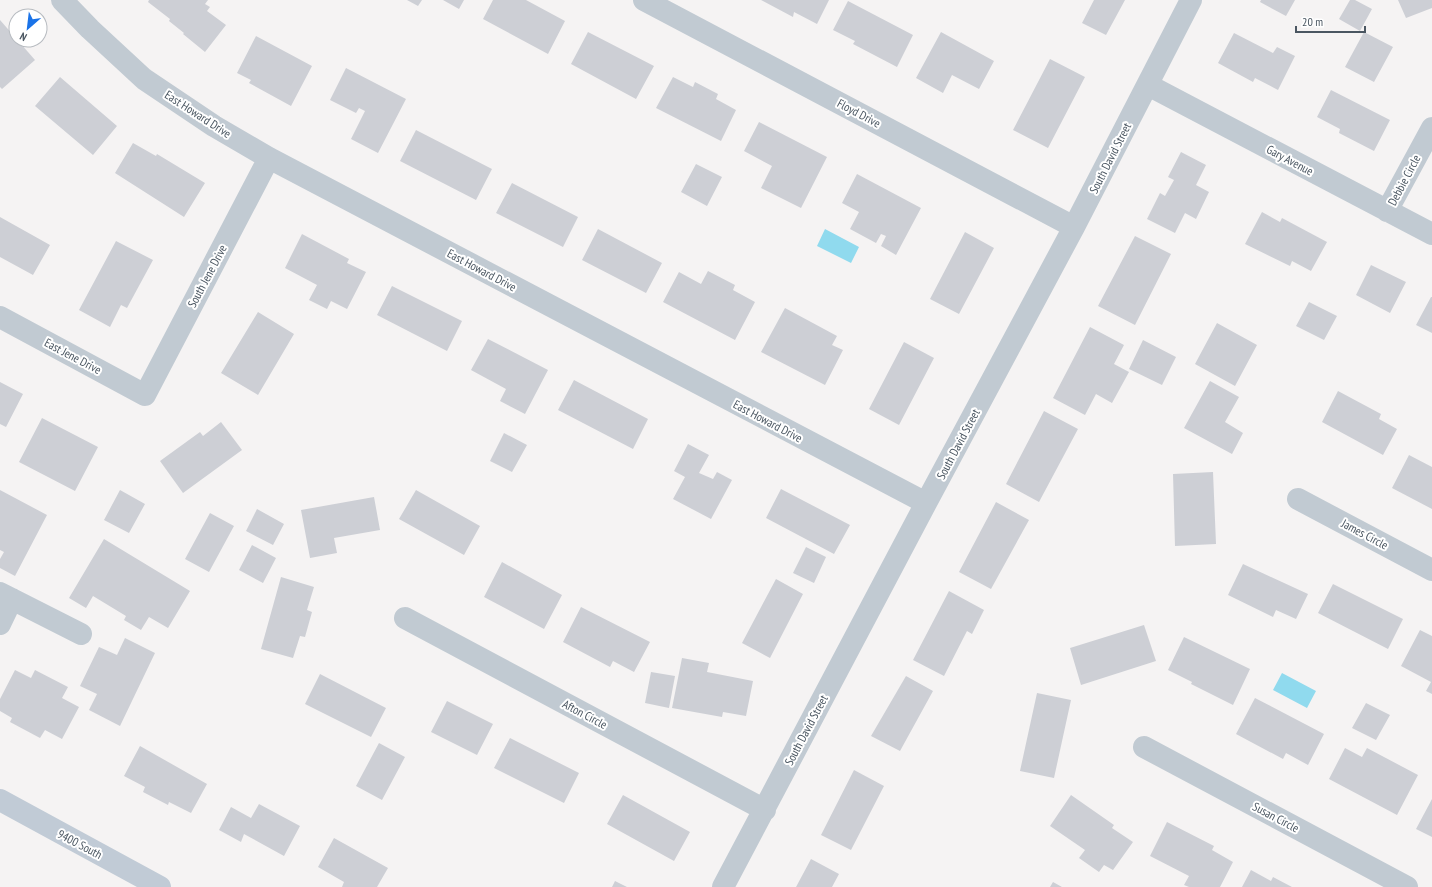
<svg xmlns="http://www.w3.org/2000/svg" width="1432" height="887" viewBox="0 0 1432 887" font-family="'PT Sans Narrow',sans-serif">
  <style>
    .water { fill: #90daee }
    .building { fill: #cdcfd5 }
    .lines { fill: none; stroke-linecap: round; stroke-linejoin: round }
    .street { stroke: #c1cad2; stroke-width: 22 }
    .secondary { stroke: #c1cbd6; stroke-width: 22 }
    .labels { text-anchor: middle; dominant-baseline: central; stroke-width: 4; stroke-linejoin: round; paint-order: stroke }
    .street-label { font-size: 12px; fill: #4a5661; stroke: #fff }
  </style>
  <rect width="100%" height="100%" fill="#f5f3f3"/>
  <path class="water" d="M825,229L859,247L851,263L817,246Z
    M1282,673L1316,691L1307,708L1273,690Z"/>
  <path class="building" d="M149,0H208L205,4L210,7L207,11L226,25L205,52L183,34L184,33L169,21L170,19L148,2Z
    M407,0H422L418,6Z
    M443,0H464L459,9Z
    M493,0H526L565,21L548,54L483,19Z
    M761,0H829L817,24L794,12L793,17Z
    M1094,0H1125L1106,35L1082,23Z
    M1261,0H1295L1286,16L1260,2Z
    M1350,0H1355L1372,9L1360,31L1339,19Z
    M1398,0H1432V8L1406,18Z
    M848,1L913,35L897,67L853,44L855,41L833,30Z
    M0,20L35,60L2,89L0,87Z
    M588,32L654,66L636,99L571,64Z
    M941,32L994,61L979,89L952,75L943,93L916,78Z
    M1364,32L1393,47L1374,82L1345,67Z
    M1234,33L1273,53L1277,47L1295,56L1278,90L1255,78L1253,82L1218,63Z
    M256,36L312,66L291,106L249,83L251,80L237,73Z
    M1050,59L1085,77L1048,148L1013,130Z
    M346,68L406,99L378,153L351,139L365,111L359,108L356,113L330,100Z
    M60,77L117,126L93,155L35,106Z
    M673,77L693,87L695,82L718,94L716,99L736,110L721,141L656,108Z
    M1331,90L1390,120L1374,151L1339,133L1340,129L1317,117Z
    M759,122L827,157L801,208L761,188L772,166L744,151Z
    M416,130L492,169L476,200L400,161Z
    M133,143L156,156L157,154L205,183L184,217L115,173Z
    M1181,152L1206,165L1196,185L1209,192L1196,219L1185,213L1175,233L1147,219L1160,193L1165,196L1174,180L1168,177Z
    M696,164L722,177L707,206L681,192Z
    M857,174L921,208L896,255L881,246L886,236L881,234L876,243L850,229L859,212L842,203Z
    M512,183L578,217L563,247L496,213Z
    M1262,212L1280,222L1282,218L1327,242L1311,271L1292,261L1290,266L1245,244Z
    M0,217L50,245L33,275L0,257Z
    M598,229L662,263L646,293L582,260Z
    M965,232L994,248L959,314L930,299Z
    M302,234L349,259L347,263L366,272L347,309L331,301L327,309L309,300L317,285L285,268Z
    M1135,236L1171,254L1135,325L1098,306Z
    M116,241L153,260L127,308L121,305L110,327L79,310Z
    M1371,265L1406,282L1390,313L1356,295Z
    M708,271L735,285L733,290L755,302L735,340L663,302L679,272L701,284Z
    M392,286L462,321L447,351L377,315Z
    M1431,297H1432V333L1416,325Z
    M1309,302L1337,316L1324,340L1296,326Z
    M785,308L837,336L832,345L843,350L825,385L761,352Z
    M258,312L294,334L258,395L221,373Z
    M1217,323L1257,345L1235,386L1195,364Z
    M1090,327L1124,345L1114,364L1129,372L1112,403L1096,394L1085,415L1053,398Z
    M488,339L548,370L525,414L500,401L506,389L471,370Z
    M1143,340L1176,357L1162,385L1129,369Z
    M904,342L934,358L899,425L869,409Z
    M574,380L648,419L633,449L558,410Z
    M1210,381L1239,397L1225,422L1243,433L1232,454L1184,428Z
    M0,382L23,394L6,427L0,424Z
    M1338,391L1381,414L1379,419L1397,429L1383,455L1322,422Z
    M1044,411L1078,429L1039,502L1006,484Z
    M42,418L98,447L75,491L19,462Z
    M221,422L242,450L183,493L160,461L200,432L203,436Z
    M504,433L527,445L512,472L490,461Z
    M688,444L709,455L699,473L713,479L717,472L732,480L711,519L673,499L685,477L674,471Z
    M1409,455L1432,467V509L1392,488Z
    M1213,472L1216,544L1175,546L1173,474Z
    M781,489L850,525L834,554L766,518Z
    M0,490L47,515L15,576L0,568V559L4,552L0,550Z
    M120,490L145,504L129,533L104,520Z
    M416,490L480,526L464,555L399,519Z
    M374,497L380,530L334,538L337,553L310,558L301,510Z
    M996,502L1029,520L991,589L959,572Z
    M257,509L284,524L273,545L246,531Z
    M210,513L234,526L209,572L185,559Z
    M104,539L190,591L168,628L149,617L141,630L124,620L126,616L93,596L86,608L69,598Z
    M252,545L276,558L263,583L239,570Z
    M806,547L826,557L814,583L793,573Z
    M502,562L562,595L544,629L484,597Z
    M1243,564L1308,594L1296,619L1276,610L1273,617L1228,595Z
    M281,577L314,587L307,610L312,612L305,637L300,636L293,658L261,649Z
    M776,579L803,594L770,658L742,643Z
    M1333,584L1403,619L1388,649L1318,613Z
    M949,591L984,610L972,634L967,631L944,676L913,660Z
    M581,607L650,642L634,672L613,661L610,667L563,642Z
    M1144,625L1156,661L1081,685L1070,648Z
    M1420,630L1432,636V694L1426,691L1431,682L1401,666Z
    M1184,637L1250,669L1233,705L1191,684L1192,682L1168,670Z
    M125,638L155,653L120,726L89,710L97,694L80,686L99,647L117,655Z
    M682,658L709,663L707,672L753,681L746,716L723,712L722,717L672,708Z
    M15,670L31,678L35,670L68,687L62,698L79,707L62,739L45,730L40,738L10,722L12,718L0,711V699Z
    M651,672L675,676L669,708L645,703Z
    M320,674L386,708L371,737L305,704Z
    M906,676L933,691L900,751L871,736Z
    M1037,693L1071,700L1054,778L1020,771Z
    M1255,698L1324,734L1308,765L1286,753L1283,759L1236,734Z
    M447,701L493,724L477,755L431,732Z
    M1366,703L1390,715L1376,740L1352,728Z
    M510,738L579,773L564,803L494,768Z
    M379,743L405,757L382,800L356,786Z
    M140,746L207,784L191,813L169,802L168,805L143,792L145,787L124,776Z
    M1345,748L1362,757L1367,748L1418,775L1397,815L1329,779Z
    M854,770L884,786L851,850L821,835Z
    M623,795L690,832L674,861L607,824Z
    M1071,795L1114,825L1112,828L1133,842L1113,870L1104,865L1099,872L1079,858L1085,850L1050,826Z
    M1432,799V837L1416,829Z
    M259,804L300,826L284,856L244,834L241,842L219,830L231,807L251,818Z
    M1167,822L1214,846L1212,850L1233,862L1220,887H1189L1184,885L1189,876L1150,856Z
    M334,838L388,868L377,887H342L344,882L318,867Z
    M811,859L839,874L832,887H796Z
    M1251,870L1271,881L1273,877L1292,887H1242Z
    M615,881L627,887H612Z
    M1053,882L1062,887H1050Z"/>
  <g class="lines">
    <path class="street" d="M62,0L90,29L144,79L214,126L269,158L926,503
      M644,0L1074,227
      M1148,85L1432,234
      M1387,211L1432,128
      M0,317L145,395L269,158
      M1298,499L1432,570
      M0,593L81,634
      M405,618L765,810
      M0,624L12,599
      M1144,747L1407,887
      M723,887L926,503L1074,227L1191,0"/>
    <path class="secondary" d="M0,800L160,887"/>
  </g>
  <g class="labels">
    <g class="street-label">
      <text transform="translate(859 113) rotate(28)">Floyd Drive</text>
      <text transform="translate(198 114) rotate(33)">East Howard Drive</text>
      <text transform="translate(1110 158) rotate(-63)">South David Street</text>
      <text transform="translate(1290 160) rotate(28)">Gary Avenue</text>
      <text transform="translate(1404 180) rotate(-62)">Debbie Circle</text>
      <text transform="translate(482 270) rotate(28)">East Howard Drive</text>
      <text transform="translate(207 276) rotate(-62)">South Jene Drive</text>
      <text transform="translate(73 356) rotate(28)">East Jene Drive</text>
      <text transform="translate(768 421) rotate(28)">East Howard Drive</text>
      <text transform="translate(958 444) rotate(-62)">South David Street</text>
      <text transform="translate(1365 534) rotate(28)">James Circle</text>
      <text transform="translate(585 714) rotate(28)">Afton Circle</text>
      <text transform="translate(806 730) rotate(-62)">South David Street</text>
      <text transform="translate(1276 817) rotate(28)">Susan Circle</text>
      <text transform="translate(80 844) rotate(28)">9400 South</text>
    </g>
  </g>
  <g transform="translate(28 28) rotate(208)"><circle r="19" fill="#ffffff" stroke="#b7bbc0"/>
  <path d="M0-3L7 15L0 10L-7 15Z" fill="#1a73e8"/>
  <text y="-6" font-size="11" font-weight="bold" text-anchor="middle" fill="#4a5661">N</text>
  </g>
  <path d="M1296 26v6h69v-6" fill="none" stroke="#4a5661" stroke-width="2"/>
  <text x="1302" y="26" font-size="12" fill="#4a5661" stroke="#ffffff" stroke-width="3" paint-order="stroke">20 m</text>
</svg>
